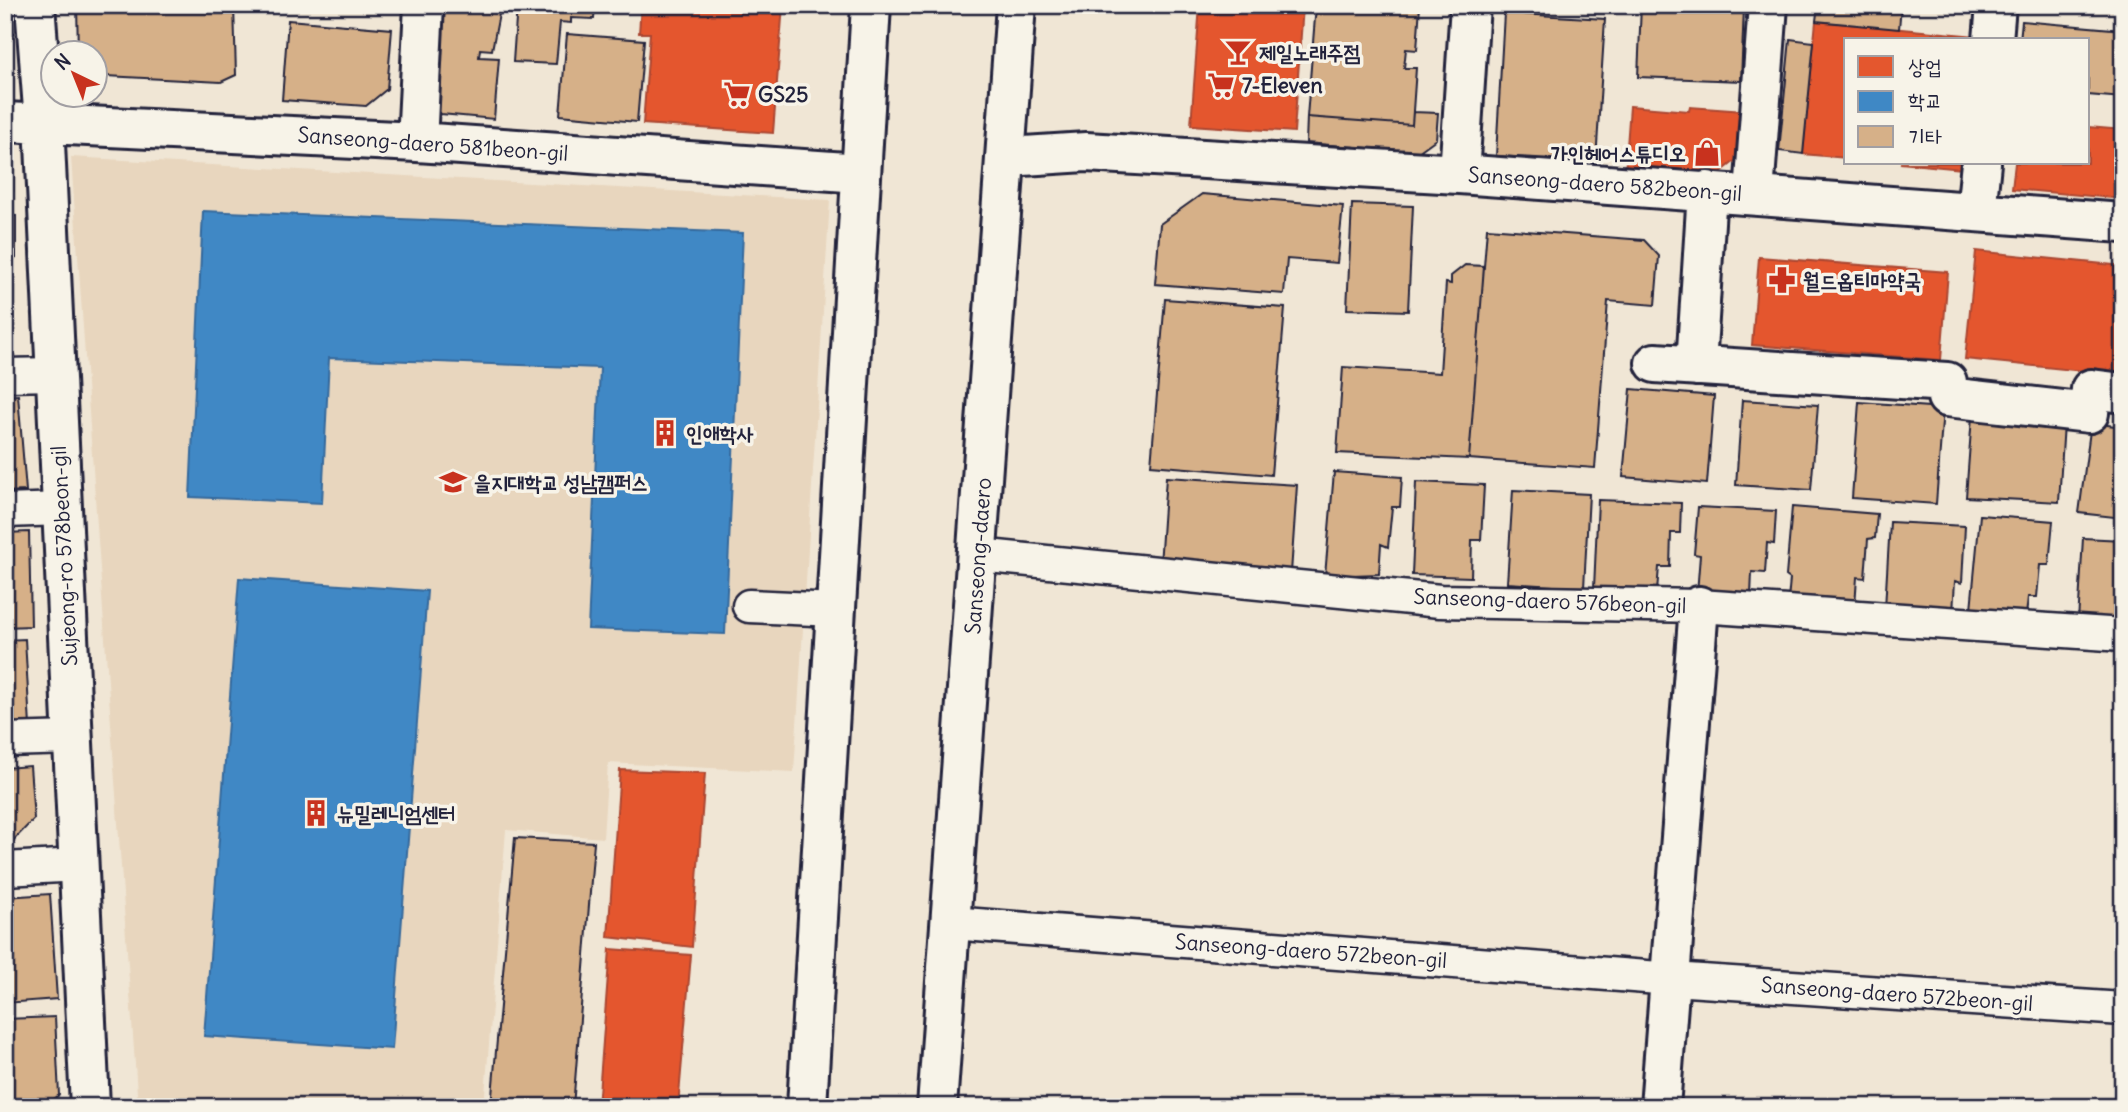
<svg xmlns="http://www.w3.org/2000/svg" width="2128" height="1112" viewBox="0 0 2128 1112" font-family="Delius,'Poor Story',sans-serif">
  <style>
    .built { fill: #e8d6be }
    .shops { fill: #e4572e; stroke: #aa4732; stroke-width: 2 }
    .schools { fill: #3f88c5; stroke: #36699c; stroke-width: 2 }
    .building { fill: #d6b088; stroke: #22223b; stroke-width: 2 }
    .lines { fill: none; stroke-linecap: round; stroke-linejoin: round }
    .service-casing { stroke: #22223b; stroke-width: 37 }
    .minor-casing { stroke: #22223b; stroke-width: 44 }
    .primary-casing { stroke: #22223b; stroke-width: 44 }
    .service { stroke: #f7f3e8; stroke-width: 32 }
    .minor { stroke: #f7f3e8; stroke-width: 38 }
    .primary { stroke: #f7f3e8; stroke-width: 38 }
    .labels { text-anchor: middle; dominant-baseline: central; stroke-width: 7; stroke-linejoin: round; paint-order: stroke }
    .poi-label { font-size: 21px; font-weight: bold; fill: #22223b; stroke: #f7f3e8; text-anchor: start }
    .street-label { font-size: 21px; fill: #22223b; stroke: #f7f3e8 }
  </style>
  <rect width="100%" height="100%" fill="#f0e6d5"/>
  <filter id="ink" filterUnits="userSpaceOnUse"><feTurbulence type="fractalNoise" baseFrequency=".0143" numOctaves="2"/><feDisplacementMap in="SourceGraphic" scale="14" xChannelSelector="R" yChannelSelector="G"/><feConvolveMatrix kernelMatrix="1 2 1 2 8 2 1 2 1" color-interpolation-filters="sRGB"/></filter>
  <g filter="url(#ink)">
    <path class="built" d="M71,157L830,200L794,772L608,763L603,838L506,830L484,1107H138Z"/>
    <path class="shops" d="M641,5H783L773,133L643,124L650,33H639Z
      M1200,5L1303,6L1294,132L1191,125Z
      M1816,21L1975,36V40H1846V158L1803,154Z
      M1630,106L1689,111L1690,107L1744,111L1740,157L1711,180L1625,173Z
      M2088,127L2123,130V199L2012,189L2015,163H2088Z
      M1900,163H1963L1962,169Z
      M1976,251L2123,266V375L1965,359Z
      M1759,257L1948,272L1941,360L1752,345Z
      M620,770L705,773L692,947L608,937Z
      M610,949L691,955L678,1107H598Z"/>
    <path class="schools" d="M203,211L743,233L725,634L588,629L600,368L329,358L322,503L190,497Z
      M239,578L427,591L392,1049L204,1036Z"/>
    <path class="building" d="M77,5H234L236,75L221,82L106,76L94,66V52H78Z
      M438,5H505L504,13L499,14L492,50L480,49L479,57L499,58L494,119L441,114L429,100Z
      M517,5H595L594,19L571,18V23L560,22L556,64L513,62Z
      M1316,5H1420L1417,50L1406,49L1404,68H1416L1412,125L1307,117Z
      M1641,5L1744,7L1741,81L1638,77Z
      M1818,5H1901L1899,29L1816,21Z
      M1504,13L1605,19L1596,161L1496,156Z
      M288,20L392,29L387,89L366,106L282,100Z
      M2022,21L2123,30V98L2088,95V40H2020Z
      M567,34L644,40L637,122L560,115Z
      M1790,39L1814,42L1803,154L1779,151Z
      M1413,112L1438,113L1436,139L1418,152L1306,143L1307,117L1412,125Z
      M5,150L13,164V191H5Z
      M1202,194L1343,206L1337,263L1287,259L1284,294L1155,284L1160,224Z
      M1352,204L1413,206L1408,311L1347,309Z
      M5,215L16,216V258H5Z
      M1487,228L1644,240L1659,256L1655,305L1608,301L1595,468L1469,459Z
      M1465,265L1484,266L1469,459L1337,453L1343,367L1440,373L1446,283L1451,284V276Z
      M1165,299L1285,308L1271,475L1151,465Z
      M1631,389L1714,396L1707,484L1623,477Z
      M18,395L26,491L5,492V396Z
      M1742,400L1818,405L1811,490L1736,485Z
      M1859,402L1943,408L1936,504L1852,498Z
      M1972,416L2064,423L2059,502L1966,497Z
      M2091,423L2123,427V518L2079,513Z
      M1334,472L1402,477L1400,507H1392L1388,547L1381,544L1379,574L1325,576Z
      M1166,477L1297,485L1291,573L1160,565Z
      M1416,482L1484,485L1481,540H1472L1471,577L1412,575Z
      M1513,490L1589,494L1584,588L1507,583Z
      M1598,500L1681,503L1680,533H1671L1670,567H1659L1657,591L1594,588Z
      M1698,507L1776,511L1774,544L1767,543L1765,573L1752,572L1751,596L1697,593L1700,555L1694,554Z
      M1792,507L1877,514L1875,538L1868,539L1865,578L1857,577L1855,606L1788,600L1790,579L1786,576Z
      M1980,515L2053,521L2049,565H2040L2037,597H2028L2026,615L1971,609Z
      M1890,522L1965,526L1962,583L1955,581L1953,612L1885,608Z
      M29,532L31,626L5,627V533Z
      M2083,538L2123,540V624L2078,622Z
      M25,639L30,726L5,728V640Z
      M30,766L34,819L5,849V768Z
      M515,838L594,842L573,1107H491Z
      M50,894L57,999L5,1003V897Z
      M55,1017L59,1095L44,1107H5V1019Z"/>
    <g class="lines">
      <defs>
        <path id="service" d="M5,375L56,374
          M5,511L62,509
          M978,555L1440,601L1699,606L2123,635
          M749,606L836,610
          M5,740L73,738
          M5,869L79,865
          M951,923L1672,979L2123,1009"/>
        <path id="minor" d="M35,5L44,122L90,1107
          M1993,40L1996,5
          M5,122L417,142L861,173
          M417,142L424,5
          M1007,157L1086,152L1459,174L2123,223
          M1459,174L1470,5
          M1754,194L1768,5
          M1976,212L1981,163
          M1655,363L1947,382V397L2089,413L2091,389L2123,393
          M1696,366L1707,191
          M1660,1107L1699,606"/>
        <path id="primary" d="M807,1107L871,5
          M937,1107L1016,5"/>
      </defs>
      <use href="#service" class="service-casing"/>
      <use href="#minor" class="minor-casing"/>
      <use href="#primary" class="primary-casing"/>
      <use href="#service" class="service"/>
      <use href="#minor" class="minor"/>
      <use href="#primary" class="primary"/>
    </g>
  </g>
  <defs>
    <symbol id="bar-bare" viewBox="-9 -9 18 18"><path d="M-6-5H6L.8 .8V4.5H3.5V6h-7V4.5H-.8V.8Z" fill="#c8321e" stroke="#f7f3e8" stroke-width="2.5" paint-order="stroke"/></symbol>
    <symbol id="supermarket-bare" viewBox="-9 -9 18 18"><path d="M-6-5.5h2.5l.6 2H6L4.5 2H-2.5L-4.4-4H-6ZM-1.5 3.2a1.3 1.3 0 1 0 .1 0ZM3 3.2a1.3 1.3 0 1 0 .1 0Z" fill="#c8321e" stroke="#f7f3e8" stroke-width="2.5" paint-order="stroke"/></symbol>
    <symbol id="shop-bare" viewBox="-9 -9 18 18"><path d="M-5-2.5h2.3a2.7 3.5 0 0 1 5.4 0H5L5.5 6h-11ZM-1.5-2.5h3a1.5 2.3 0 0 0-3 0Z" fill="#c8321e" stroke="#f7f3e8" stroke-width="2.5" paint-order="stroke"/></symbol>
    <symbol id="pharmacy-bare" viewBox="-9 -9 18 18"><path d="M-2-6h4v4h4v4h-4v4h-4v-4h-4v-4h4Z" fill="#c8321e" stroke="#f7f3e8" stroke-width="2.5" paint-order="stroke"/></symbol>
    <symbol id="building-bare" viewBox="-9 -9 18 18"><path d="M-4-6H4V6H1V3H-1V6H-4ZM-2.5-4.3h1.7v1.8h-1.7ZM.8-4.3h1.7v1.8H.8ZM-2.5-1h1.7V.8h-1.7ZM.8-1h1.7V.8H.8Z" fill="#c8321e" stroke="#f7f3e8" stroke-width="2.5" paint-order="stroke"/></symbol>
    <symbol id="university-bare" viewBox="-9 -9 18 18"><path d="M0-5L7-2L0 1L-7-2ZM-4 1L0 2.5L4 1V4Q0 6-4 4Z" fill="#c8321e" stroke="#f7f3e8" stroke-width="2.5" paint-order="stroke"/></symbol>
  </defs>
  <g fill-rule="evenodd">
    <use href="#bar-bare" x="1219" y="33" width="38" height="38"/>
    <use href="#supermarket-bare" x="1202" y="66" width="38" height="38"/>
    <use href="#supermarket-bare" x="718" y="75" width="38" height="38"/>
    <use href="#shop-bare" x="1688" y="134" width="38" height="38"/>
    <use href="#pharmacy-bare" x="1763" y="261" width="38" height="38"/>
    <use href="#building-bare" x="646" y="414" width="38" height="38"/>
    <use href="#university-bare" x="434" y="463" width="38" height="38"/>
    <use href="#building-bare" x="297" y="794" width="38" height="38"/>
  </g>
  <g class="labels">
    <g class="poi-label">
      <text x="1259" y="52">제일노래주점</text>
      <text x="1242" y="85">7-Eleven</text>
      <text x="758" y="94">GS25</text>
      <text x="1686" y="153" text-anchor="end">가인헤어스튜디오</text>
      <text x="1803" y="280">월드옵티마약국</text>
      <text x="686" y="433">인애학사</text>
      <text x="474" y="482">을지대학교 성남캠퍼스</text>
      <text x="337" y="813">뉴밀레니엄센터</text>
    </g>
    <g class="street-label">
      <text transform="translate(433 144) rotate(4)">Sanseong-daero 581beon-gil</text>
      <text transform="translate(1605 184) rotate(4)">Sanseong-daero 582beon-gil</text>
      <text transform="translate(64 556) rotate(-93)">Sujeong-ro 578beon-gil</text>
      <text transform="translate(978 556) rotate(-86)">Sanseong-daero</text>
      <text transform="translate(1550 601) rotate(2)">Sanseong-daero 576beon-gil</text>
      <text transform="translate(1311 951) rotate(4)">Sanseong-daero 572beon-gil</text>
      <text transform="translate(1897 994) rotate(4)">Sanseong-daero 572beon-gil</text>
    </g>
  </g>
  <rect width="2128" height="1112" fill="none" stroke="#f7f3e8" stroke-width="28"/>
  <rect x="14" y="14" width="2100" height="1084" fill="none" stroke="#22223b" stroke-width="2.5" filter="url(#ink)"/>
  <rect x="1844" y="38" width="245" height="126" fill="#f7f3e8" stroke="#a29fa3" stroke-width="2"/>
  <rect x="1858" y="56" width="35" height="21" fill="#e4572e" stroke="#a29fa3" stroke-width="2"/>
  <text x="1908" y="74" font-size="21" fill="#22223b">상업</text>
  <rect x="1858" y="91" width="35" height="21" fill="#3f88c5" stroke="#a29fa3" stroke-width="2"/>
  <text x="1908" y="108" font-size="21" fill="#22223b">학교</text>
  <rect x="1858" y="126" width="35" height="21" fill="#d6b088" stroke="#a29fa3" stroke-width="2"/>
  <text x="1908" y="144" font-size="21" fill="#22223b">기타</text>
  <g transform="translate(74 74) rotate(317)"><circle r="33" fill="#f7f3e8" stroke="#a29fa3" stroke-width="2"/>
  <path d="M0-5L12 26L0 18L-12 26Z" fill="#c8321e"/>
  <text y="-10" font-size="19" font-weight="bold" text-anchor="middle" fill="#22223b">N</text>
  </g>
</svg>
